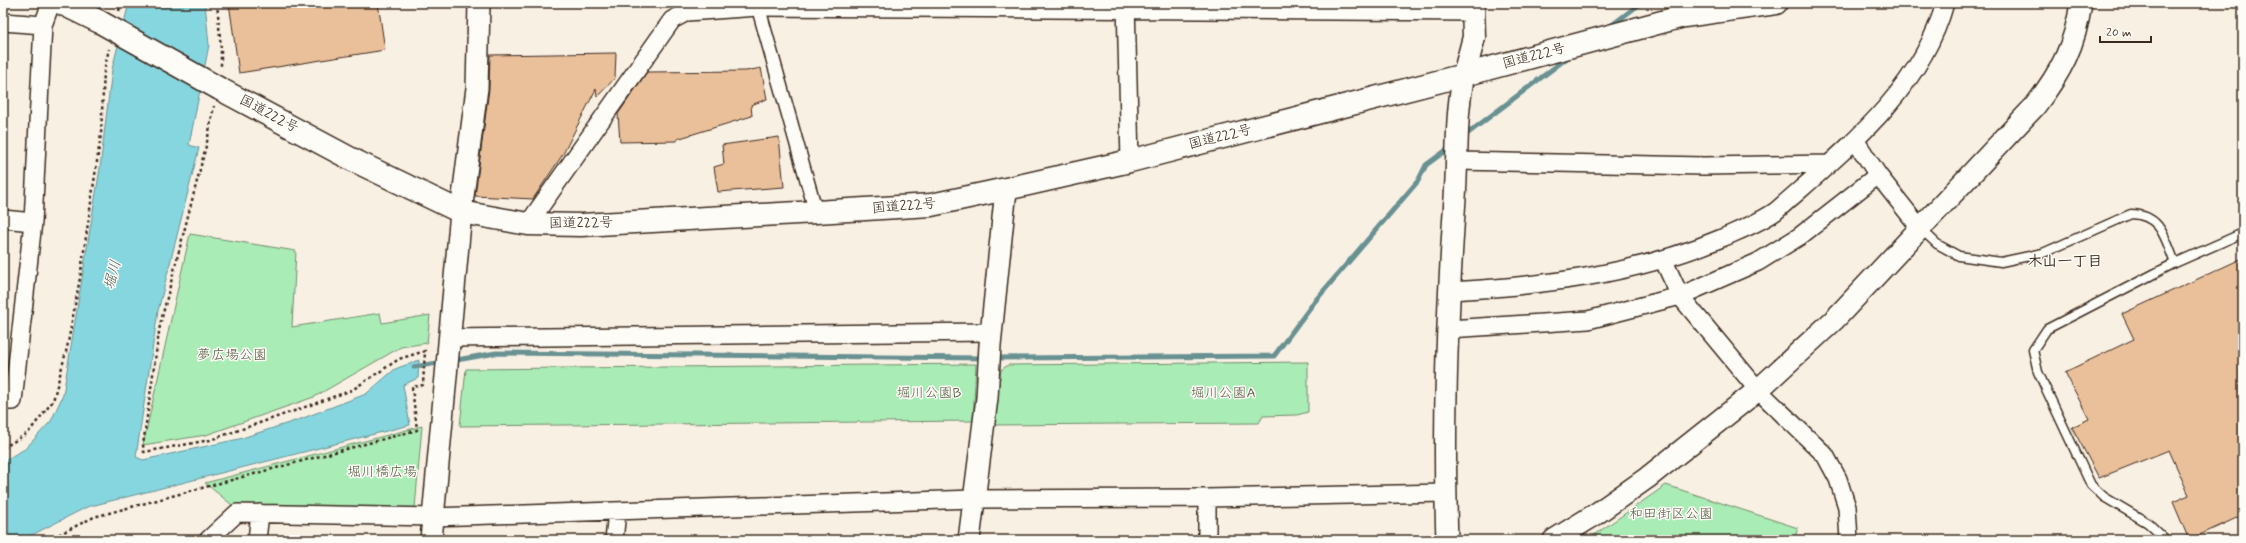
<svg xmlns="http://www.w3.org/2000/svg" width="2246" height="543" viewBox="0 0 2246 543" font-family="Mynerve,'Klee One',sans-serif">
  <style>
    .green { fill: #aaecb6; stroke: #728b6a }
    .water { fill: #86d6e0; stroke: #689192 }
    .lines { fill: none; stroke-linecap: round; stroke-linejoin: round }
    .stream { stroke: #689192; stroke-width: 5 }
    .building { fill: #eac09a; stroke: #3b2a1e }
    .service-casing { stroke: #3b2a1e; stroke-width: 11 }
    .pedestrian-casing { stroke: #3b2a1e; stroke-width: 16 }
    .minor-casing { stroke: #3b2a1e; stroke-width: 20 }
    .tertiary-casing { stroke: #3b2a1e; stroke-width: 24 }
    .secondary-casing { stroke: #3b2a1e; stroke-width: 25 }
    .trunk-casing { stroke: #3b2a1e; stroke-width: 25 }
    .path { stroke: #3b2a1e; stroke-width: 2.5; stroke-dasharray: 3 3; stroke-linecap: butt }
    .service { stroke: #fdfcf7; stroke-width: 8 }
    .pedestrian { stroke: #fdfcf7; stroke-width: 13 }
    .minor { stroke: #fdfcf7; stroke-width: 17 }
    .tertiary { stroke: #fdfcf7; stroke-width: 21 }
    .secondary { stroke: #fdfcf7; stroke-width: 22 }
    .trunk { stroke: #fdfcf7; stroke-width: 22 }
    .trunk-bridge-casing { stroke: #3b2a1e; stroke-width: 25; stroke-linecap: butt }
    .trunk-bridge { stroke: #fdfcf7; stroke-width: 22 }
    .labels { text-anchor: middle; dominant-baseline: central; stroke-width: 3; stroke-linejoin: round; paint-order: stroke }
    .street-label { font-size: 14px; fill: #3b2a1e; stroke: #fdfcf7 }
    .park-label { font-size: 14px; fill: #575a44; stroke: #fdfcf7 }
    .neighbourhood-label { font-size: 15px; font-weight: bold; fill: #3b2a1e; stroke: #fdfcf7 }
    .water-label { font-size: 15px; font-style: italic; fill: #525e58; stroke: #fdfcf7 }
  </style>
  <rect width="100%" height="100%" fill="#f9f0e4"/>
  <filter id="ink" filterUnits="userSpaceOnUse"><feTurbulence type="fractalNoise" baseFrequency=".025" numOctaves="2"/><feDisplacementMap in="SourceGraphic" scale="8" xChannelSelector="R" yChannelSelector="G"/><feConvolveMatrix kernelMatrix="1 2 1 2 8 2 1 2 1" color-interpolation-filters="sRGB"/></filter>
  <g filter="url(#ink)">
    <path class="green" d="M190,234L296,251L292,327L380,313L382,323L430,315L427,343L401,347L314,397L206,435L143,445Z
      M1308,362V412L1297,415L1263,416L1259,423L993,425L1001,370L1008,365Z
      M976,364L973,421L460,426L466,369Z
      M422,426L415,508L232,505L205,483Z
      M1666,485L1798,528L1794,540H1587Z"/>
    <path class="water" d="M129,3H205L209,45L189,145L199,148L158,311L136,457L143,460L239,439L298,420L366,394L395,369L419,360L418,378L403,385L410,425L87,507L22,540H3V461L25,449L51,421L63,395L100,168L112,69Z"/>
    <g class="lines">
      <path class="stream" d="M1608,28L1641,3
        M1463,137L1571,55
        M995,358L1274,356L1315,301L1418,181L1426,165L1452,146
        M451,361L496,353L985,358
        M414,367L443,362"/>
    </g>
    <path class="building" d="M229,3H378L385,50L239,73Z
      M616,53L615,78L597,97L596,89L563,154L533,199L475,196L489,89L490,55Z
      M761,68L767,99L751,105L752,116L677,139V141L620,142L618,114L647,72L746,71Z
      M779,137L784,187L718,192L714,167L724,164L722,145Z
      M2243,258V515L2189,540L2173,502L2189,495L2169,450L2099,478L2072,427L2089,419L2065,372L2134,339L2122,314Z"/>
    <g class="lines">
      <defs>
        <path id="service" d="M1921,229L1937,244L1959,256L2001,262L2043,253L2131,214C2162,215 2165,239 2175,263
          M2166,540L2148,523L2104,497L2091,485L2038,372L2033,350L2047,329L2175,263L2243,233"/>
        <path id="pedestrian" d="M757,3L816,212"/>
        <path id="minor" d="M1126,3L1130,161
          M3,22L43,25
          M1855,140L1878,175L1920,228
          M1457,161L1704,166L1828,164
          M3,219L33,222
          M528,224L672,20L687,12L758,7L1474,12
          M1663,259L1680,296L1758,390L1825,455L1838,479L1847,507L1849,540
          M1449,291C1542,286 1635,275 1722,238C1740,230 1759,223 1776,211C1842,152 1921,92 1945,3
          M1448,329L1588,320L1680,296L1758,262L1800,236L1878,175
          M449,338L992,332
          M3,401H13L33,222L43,25L51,3
          M1207,498V540
          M208,540L237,513L433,517L974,499L1207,498L1446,493
          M257,540L260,513
          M614,540L617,512"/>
        <path id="tertiary" d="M431,540L461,212L477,88L479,3
          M969,540L987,398L990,345L1006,189
          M1447,540C1443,426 1447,312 1455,198C1458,158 1455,115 1464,75
          M1554,540L1596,514L1647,478L1758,390L1834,320L2035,106C2061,72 2075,46 2081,3"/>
        <path id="secondary" d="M1464,75L1474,37L1473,3"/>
        <path id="trunk" d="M61,3L100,22
          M220,89L353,160L461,212L528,224L581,225L816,212L931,205L1006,189L1130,161L1464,75L1684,16L1776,3"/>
      </defs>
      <use href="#service" class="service-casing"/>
      <use href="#pedestrian" class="pedestrian-casing"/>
      <use href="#minor" class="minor-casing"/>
      <use href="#tertiary" class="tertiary-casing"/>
      <use href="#secondary" class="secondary-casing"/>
      <use href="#trunk" class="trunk-casing"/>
      <path class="path" d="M217,3L221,49V68
        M119,11L121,3
        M3,448L28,433L53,401L67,348L80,278L101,134L104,71L109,49
        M48,540L94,517L417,430L412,387L423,385L425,351L399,359L352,390L297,410L210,440L144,452L143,445L160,325L207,142L214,106"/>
      <use href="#service" class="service"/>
      <use href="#pedestrian" class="pedestrian"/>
      <use href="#minor" class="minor"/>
      <use href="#tertiary" class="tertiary"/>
      <use href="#secondary" class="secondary"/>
      <use href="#trunk" class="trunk"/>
      <defs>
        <path id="trunk-bridge" d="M100,22L220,89"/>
      </defs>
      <use href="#trunk-bridge" class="trunk-bridge-casing"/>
      <use href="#trunk-bridge" class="trunk-bridge"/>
    </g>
  </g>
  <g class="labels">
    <g class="street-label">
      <text transform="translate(1534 56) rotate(-15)">国道222号</text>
      <text transform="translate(269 114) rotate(28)">国道222号</text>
      <text transform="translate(1220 137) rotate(-14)">国道222号</text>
      <text transform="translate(904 206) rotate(-5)">国道222号</text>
      <text transform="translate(581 223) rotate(-1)">国道222号</text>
    </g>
    <g class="park-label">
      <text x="232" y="355">夢広場公園</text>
      <text x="929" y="393">堀川公園B</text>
      <text x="1223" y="393">堀川公園A</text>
      <text x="382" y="472">堀川橋広場</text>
      <text x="1671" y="514">和田街区公園</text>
    </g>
    <g class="neighbourhood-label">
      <text x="2065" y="262">木山一丁目</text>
    </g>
    <g class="water-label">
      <text transform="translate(113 275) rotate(-75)">堀川</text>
    </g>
  </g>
  <rect width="2246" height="543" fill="none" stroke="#fdfcf7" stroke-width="16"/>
  <rect x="8" y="8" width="2230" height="527" fill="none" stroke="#3b2a1e" stroke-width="1.5" filter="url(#ink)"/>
  <path d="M2100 36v6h51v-6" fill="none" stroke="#3b2a1e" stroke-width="2"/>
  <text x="2106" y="36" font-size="12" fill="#3b2a1e" stroke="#fdfcf7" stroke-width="3" paint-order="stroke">20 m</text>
</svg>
